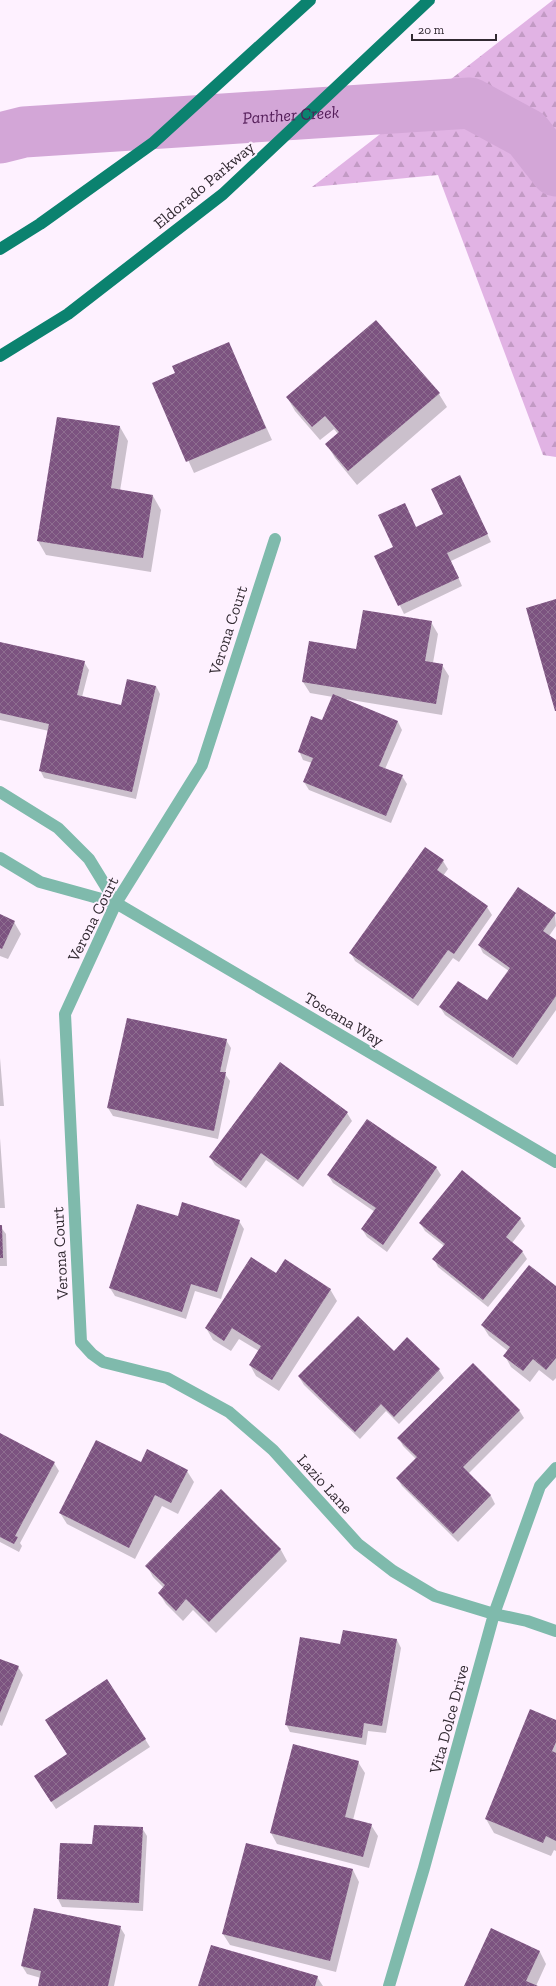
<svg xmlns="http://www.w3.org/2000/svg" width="556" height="1986" viewBox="0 0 556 1986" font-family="'Zilla Slab',serif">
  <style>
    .forest { fill: url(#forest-firs) }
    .shadow { fill: #0003 }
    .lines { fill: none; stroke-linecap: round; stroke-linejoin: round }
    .river { stroke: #d3a6d7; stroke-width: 51 }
    .building { fill: url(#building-cross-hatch) }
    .minor { stroke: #7fbaac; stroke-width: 12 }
    .major { stroke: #0b826f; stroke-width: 12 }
    .labels { text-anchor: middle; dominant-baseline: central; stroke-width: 4; stroke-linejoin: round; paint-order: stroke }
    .street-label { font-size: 16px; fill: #322a32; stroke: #fef1ff }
    .water-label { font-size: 17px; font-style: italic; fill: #511a56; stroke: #fef1ff }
  </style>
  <defs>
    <pattern id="forest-firs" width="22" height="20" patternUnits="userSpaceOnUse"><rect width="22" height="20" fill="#e1b3e4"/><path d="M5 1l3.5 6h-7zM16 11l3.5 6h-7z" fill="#c29ac4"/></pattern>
    <pattern id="building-cross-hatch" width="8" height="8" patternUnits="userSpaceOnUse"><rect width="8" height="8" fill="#7c5380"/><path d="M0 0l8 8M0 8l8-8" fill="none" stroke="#8e6e90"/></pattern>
  </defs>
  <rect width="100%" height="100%" fill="#fef1ff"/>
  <path class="forest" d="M553,0H556V457L543,455L438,175L312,187Z"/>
  <path class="shadow" d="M228,343L272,440L194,473L153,383L176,373Z
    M439,394L447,407L357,485L335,458L327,444L338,434L334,429L320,440L295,411L287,397Z
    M120,427L128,441L120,491L153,496L161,510L151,572L46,555L38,541Z
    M464,485L491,542L451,561L462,586L404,614L376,557L394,547L444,514Z
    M431,622L438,634L433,663L442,665L449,676L442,715L345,699L398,722L402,730L385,769L402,776L407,784L391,823L309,790L304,782L312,763L303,760L299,751L323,722L333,697L310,693L303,682L357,650Z
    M0,643L84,662L89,670L82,697L121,706L156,686L160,694L136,799L44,778L40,770L49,731L0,720Z
    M443,861L448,869L443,876L487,907L492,915L459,962L453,958L418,1006L355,961L351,953Z
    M555,913L556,926L549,936L556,941V1010L517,1065L445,1015L440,1007L487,1002L509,971L483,953L479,945Z
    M0,916L14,922L21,934L8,959L0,956Z
    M226,1040L231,1048L225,1074L230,1081L218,1139L113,1116L108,1108Z
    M0,1058L4,1106H0Z
    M280,1063L347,1113L352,1121L303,1187L266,1160L246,1188L215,1165L210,1157Z
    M0,1138L5,1208H0Z
    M436,1167L441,1175L387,1252L367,1237L362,1229L375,1212L333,1183L328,1175Z
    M178,1218L239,1221L244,1229L221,1299L195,1291L186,1319L115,1296L110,1288Z
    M520,1218L525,1226L512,1243L522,1251L527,1259L488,1307L438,1267L434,1259L444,1246L425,1231L420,1223Z
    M0,1226L6,1234L7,1266H0Z
    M276,1274L330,1289L337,1301L279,1391L256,1376L250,1365L259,1351L239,1339L231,1351L213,1340L206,1328Z
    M556,1287V1378L553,1381L539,1370L530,1382L511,1367L505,1356L508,1351L489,1336L482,1325Z
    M394,1353L439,1370L444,1378L399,1424L386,1411L360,1439L304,1385L299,1377Z
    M519,1410L524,1418L468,1474L491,1496L495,1504L458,1542L402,1486L397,1478L416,1459L403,1446L399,1438Z
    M0,1434L54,1463L59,1471L20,1543L22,1546L19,1552L0,1542Z
    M141,1463L187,1471L194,1482L178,1514L162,1506L135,1559L67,1524L60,1513Z
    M221,1491L281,1550L287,1561L216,1633L193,1610L183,1621L166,1604L159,1593L164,1588L153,1577L147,1566Z
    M397,1640L401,1648L386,1733L368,1731L366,1745L290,1732L286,1724L341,1645Z
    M0,1660L18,1667L23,1675L2,1726L0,1725Z
    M46,1721L145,1739L150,1747L56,1809L40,1785L68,1755Z
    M556,1721V1851L554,1850L551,1856L494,1833L486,1819Z
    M358,1762L365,1773L353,1820L371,1825L378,1836L369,1868L277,1844L271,1833Z
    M142,1828L147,1836L143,1911L62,1907L58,1899L93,1845Z
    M353,1870L359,1882L336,1972L230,1945L223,1934Z
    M35,1909L120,1927L125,1935L114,1986H39L41,1978L27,1974L22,1966Z
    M492,1930L540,1952L546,1964L536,1986H465Z
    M317,1977L323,1986H199Z"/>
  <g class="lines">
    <path class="river" id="s1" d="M0,138L24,132L470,103L527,134L556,171"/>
  </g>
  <path class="building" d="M376,320L440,393L348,471L325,444L339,432L325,416L312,427L286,397Z
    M229,342L266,428L186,462L152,383L175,373L172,366Z
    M57,417L120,426L111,488L153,495L143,558L37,541Z
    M460,475L488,534L447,553L459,578L398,606L374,556L393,547L378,515L405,503L416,527L443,514L431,489Z
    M556,599V711H555L526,608Z
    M363,610L432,621L425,661L443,664L436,704L302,682L309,641L356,649Z
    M0,642L85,661L77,695L121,705L127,679L156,686L132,792L39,771L49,724L0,713Z
    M333,694L398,721L379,766L403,775L386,816L303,782L313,758L298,752L311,716L322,720Z
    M425,847L444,860L437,870L488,906L454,954L448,950L413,999L349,953Z
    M518,887L556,913L543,931L556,940V996L513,1058L439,1007L458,981L487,1000L510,968L478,945Z
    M0,914L15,921L2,949L0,948Z
    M127,1018L227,1039L220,1072H226L214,1131L107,1108Z
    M280,1062L348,1112L298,1180L261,1153L241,1181L209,1157Z
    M367,1119L437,1167L383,1245L361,1229L376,1208L327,1175Z
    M462,1170L521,1218L506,1237L523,1251L483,1300L432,1259L445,1244L419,1223Z
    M182,1202L240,1220L217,1292L191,1284L182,1312L109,1288L137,1204L178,1216Z
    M0,1225H2L3,1258H0Z
    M251,1257L276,1273L285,1259L331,1289L272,1380L249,1365L261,1346L232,1328L224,1341L205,1328Z
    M529,1265L556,1286V1358L546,1370L533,1359L523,1371L503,1356L510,1347L481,1325Z
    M358,1316L394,1351L407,1337L440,1369L394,1417L381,1404L355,1432L298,1376Z
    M473,1363L520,1410L463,1467L491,1495L453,1534L396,1478L417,1457L397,1438Z
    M0,1433L55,1462L15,1536L18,1537L14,1544L0,1537Z
    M96,1440L141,1462L147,1449L188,1470L171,1503L155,1495L129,1548L59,1513Z
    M221,1489L281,1549L209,1622L186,1599L176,1611L158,1593L165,1585L145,1566Z
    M343,1630L397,1639L382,1726L364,1723L362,1738L285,1725L300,1637L340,1644Z
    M0,1659L19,1666L0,1713Z
    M107,1679L146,1739L51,1802L34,1776L67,1754L45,1720Z
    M530,1709L556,1720V1742L552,1751L556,1753V1841L546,1836L543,1843L485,1819Z
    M293,1744L359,1761L345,1817L372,1824L363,1857L270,1833Z
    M94,1825L143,1827L139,1903L57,1899L60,1843L92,1844Z
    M246,1843L353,1869L330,1961L222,1934Z
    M34,1908L121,1926L108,1986H38L41,1971L21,1966Z
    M491,1928L540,1951L526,1981L538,1986H464Z
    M211,1945L318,1976L315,1986H198Z"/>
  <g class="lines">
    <path class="minor" d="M275,539L202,765L116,903L65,1014L81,1342L92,1354L103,1362L167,1378L229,1412L273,1450L358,1544L393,1571L435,1596L494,1614L527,1621L556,1631
      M0,792L58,828L89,859L116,903
      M0,858L40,882L116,903L556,1162
      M389,1986L424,1868L494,1614L540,1486L556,1468"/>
    <path class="major" d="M0,249L40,224L153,143L310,0
      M0,356L68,314L223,194L429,0"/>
  </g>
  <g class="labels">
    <g class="street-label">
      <text transform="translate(204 185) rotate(-40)">Eldorado Parkway</text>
      <text transform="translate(228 630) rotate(-72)">Verona Court</text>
      <text transform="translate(93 919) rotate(-63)">Verona Court</text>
      <text transform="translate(344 1019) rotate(31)">Toscana Way</text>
      <text transform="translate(60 1253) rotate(-93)">Verona Court</text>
      <text transform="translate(325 1484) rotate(48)">Lazio Lane</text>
      <text transform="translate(449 1719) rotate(-75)">Vita Dolce Drive</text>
    </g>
    <g class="water-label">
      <text stroke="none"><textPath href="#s1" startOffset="292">Panther Creek</textPath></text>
    </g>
  </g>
  <path d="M412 34v6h84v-6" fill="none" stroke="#322a32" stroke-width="2"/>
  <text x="418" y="34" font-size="12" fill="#322a32" stroke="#fef1ff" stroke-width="3" paint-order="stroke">20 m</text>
</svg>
